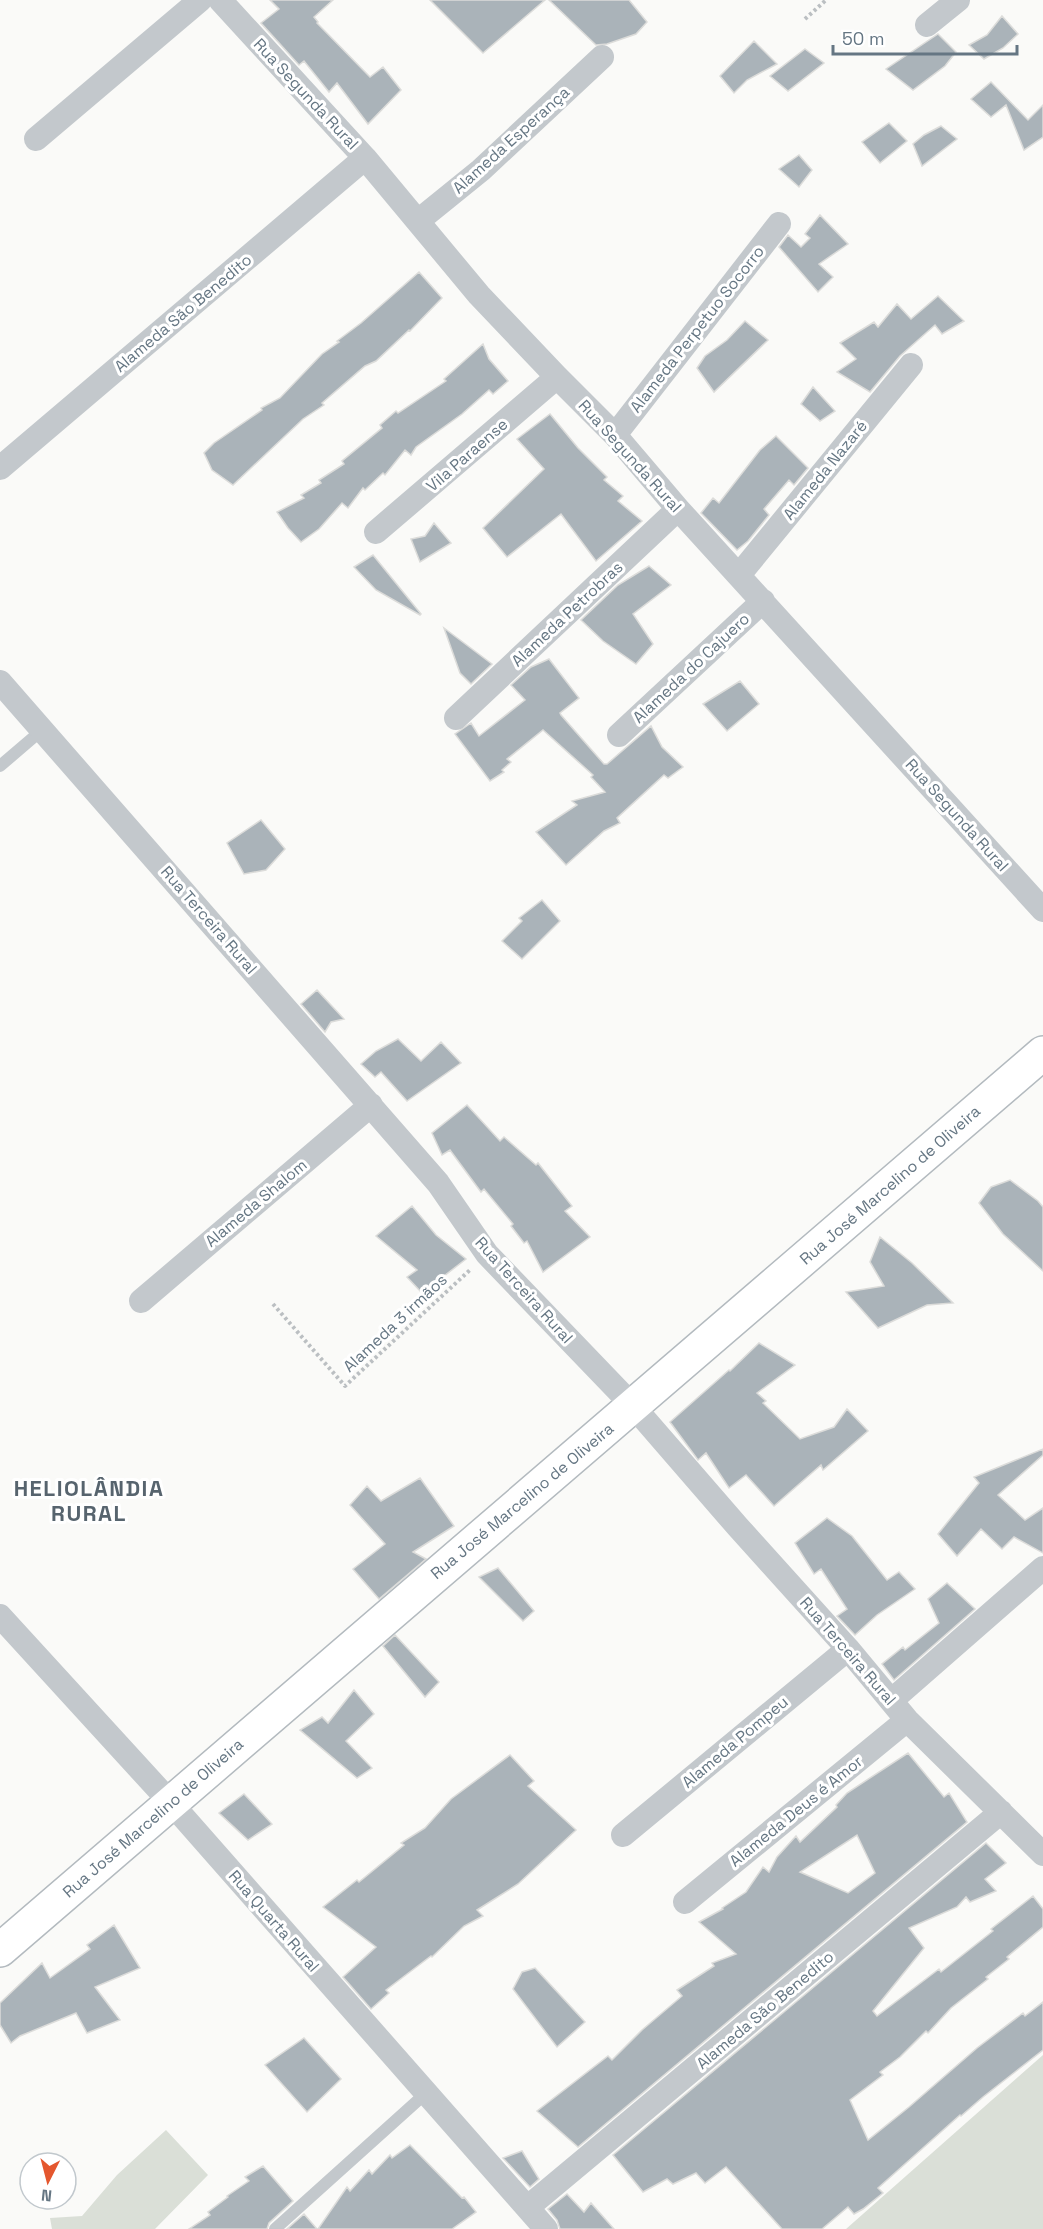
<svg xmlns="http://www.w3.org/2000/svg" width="1043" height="2229" viewBox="0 0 1043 2229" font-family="'Space Grotesk',sans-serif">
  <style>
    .green { fill: #dadfd7 }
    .building { fill: #aab3b9; stroke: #dcdcda; stroke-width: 1.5; fill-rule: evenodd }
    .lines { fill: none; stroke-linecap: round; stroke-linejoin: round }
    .secondary-casing { stroke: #b3babf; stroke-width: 36 }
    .path { stroke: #bbbfc2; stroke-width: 4; stroke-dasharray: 3 3; stroke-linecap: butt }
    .lane { stroke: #c3c8cc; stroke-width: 12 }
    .street { stroke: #c3c8cc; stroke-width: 24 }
    .secondary { stroke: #fff; stroke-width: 33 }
    .labels { text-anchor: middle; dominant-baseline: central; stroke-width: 6; stroke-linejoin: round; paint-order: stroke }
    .street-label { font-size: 16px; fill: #657683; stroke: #fff }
    .district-label { font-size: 22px; font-weight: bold; letter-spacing: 1.5px; fill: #57646e; stroke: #fff }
  </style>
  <rect width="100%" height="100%" fill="#fafaf8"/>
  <path class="green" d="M1043,2055V2229H846Z
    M166,2130L208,2175L155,2229H52L50,2218L82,2216L117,2175Z"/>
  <path class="building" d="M270,0H333L314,17L318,22L317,23L370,77L383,67L401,90L368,124L337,83L329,92L304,61L299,65L261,23L279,9Z
    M430,0H545L483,53Z
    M549,0H629L647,22L636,34L607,44L596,45Z
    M1002,16L1018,34L1003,48L984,59L969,45L987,35Z
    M938,34L956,52L945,66L913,90L886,69Z
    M754,41L777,64L747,80L734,93L720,76Z
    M805,49L824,63L788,91L770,76Z
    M991,82L1028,120L1043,105V137L1024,150L1006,105L991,117L971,99Z
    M889,123L907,141L880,163L862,142Z
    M941,126L957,139L922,166L913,144L924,135Z
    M799,155L812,170L799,187L779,169Z
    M820,215L848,244L819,264L833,277L818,292L779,247L788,235L801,247L810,238L805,234Z
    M419,272L442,298L410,331L409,330L376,361L365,366L322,403L324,405L303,419L233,485L212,470L204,453L214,443L262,410L261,408L280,398L322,354L339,342L337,341L361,323Z
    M938,296L964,321L942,334L935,325L900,356L870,392L837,372L856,359L840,343L874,322L878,327L897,304L911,319Z
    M745,321L768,340L714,392L697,368L705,356L727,340Z
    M483,344L489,359L508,381L493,394L489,390L462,414L416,447L411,455L405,450L385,475L383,473L365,490L363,488L348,508L342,503L319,529L301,542L288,528L277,512L304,498L301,495L321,483L319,480L344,464L342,461L382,428L380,425L396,411L398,413L446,381L444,379Z
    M813,387L835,411L820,421L801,404Z
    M550,414L578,448L607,477L604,480L623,496L618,501L642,521L596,561L561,514L507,557L483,528L544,469L517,439Z
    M776,436L808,468L794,485L789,480L764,509L769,515L748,541L737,550L701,513L713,498L719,503L760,450Z
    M434,523L451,543L420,562L411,539L425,536Z
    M373,555L421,614L420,615L376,590L354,567Z
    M649,566L671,585L633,614L653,644L636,664L603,641L581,620L618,585Z
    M444,628L492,664L471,684L460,673Z
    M549,659L579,698L560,713L561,715L604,764H607L651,726L662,747L683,767L668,778L664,775L617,818L620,823L604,831L566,865L536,832L577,805L572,801L605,792L591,777L593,775L543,730L507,759L511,762L502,770L504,772L490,781L455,734L471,723L479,736L525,700L511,685L531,667Z
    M740,681L759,704L727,731L703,704Z
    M261,820L285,849L266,870L244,874L227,843Z
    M542,900L560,921L522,959L502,941L522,921L519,918Z
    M317,990L344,1019L331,1022L325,1032L301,1004Z
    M398,1039L421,1061L441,1042L461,1063L407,1101L381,1072L375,1077L361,1064L376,1051Z
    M467,1105L500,1141L504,1137L536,1165L538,1163L572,1206L565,1211L590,1237L543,1272L527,1241L524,1243L511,1226L513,1224L484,1189L481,1192L450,1150L442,1155L432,1133Z
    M1010,1180L1038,1201L1043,1207V1271L1003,1234L979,1203L991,1187Z
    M412,1206L436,1235L466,1259L422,1293L407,1277L417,1270L376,1236Z
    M880,1237L912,1263L953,1303L927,1305L878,1328L846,1292L884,1286L870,1262Z
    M759,1343L795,1365L757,1393L766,1401L763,1403L800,1439L834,1427L847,1409L868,1431L823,1470L821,1465L774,1506L746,1475L729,1488L706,1453L698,1460L670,1422L729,1370L730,1371Z
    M1043,1449V1455L998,1495L1025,1520L1043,1508V1553L1014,1537L1002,1549L981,1529L957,1556L938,1534L979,1483L974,1477Z
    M420,1478L454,1526L413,1552L426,1559L379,1599L353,1569L385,1544L350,1505L367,1486L381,1501Z
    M827,1518L852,1536L887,1580L899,1572L915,1589L877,1615L855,1635L837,1616L847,1609L821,1569L814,1574L795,1543Z
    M498,1568L534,1611L523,1621L479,1577Z
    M947,1583L975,1609L894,1680L882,1664L903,1647L905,1650L939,1623L928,1599Z
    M395,1635L439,1682L425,1697L383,1646Z
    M354,1690L374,1714L346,1741L372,1768L357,1778L300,1730L322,1717L328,1723Z
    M908,1753L944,1797L949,1793L967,1822L578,2147L537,2111L608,2056L612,2060L642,2030L682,1996L677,1990L714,1966L712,1963L736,1954L699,1922L723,1909L722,1908L746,1892L763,1867L769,1872L777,1857L796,1836L800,1842L837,1807L836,1805L847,1793ZM857,1835L875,1873L848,1893L800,1872Z
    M510,1755L534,1781L528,1786L576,1830L518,1884L477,1910L483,1916L464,1926L432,1957L431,1956L386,1990L389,1993L371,2009L343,1977L376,1947L323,1907L357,1880L359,1882L404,1845L401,1843L425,1828L451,1799Z
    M244,1794L272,1824L248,1840L219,1813Z
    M986,1843L1006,1863L985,1879L996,1891L970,1902L966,1897L957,1907L909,1928L924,1948L873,2011L877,2016L939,1969L941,1972L993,1931L991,1929L1033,1896L1043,1909V1927L1007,1957L1009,1959L986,1977L988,1979L951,2008L928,2033L926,2031L900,2057L880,2072L883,2075L850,2100L868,2140L909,2107L977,2048L1023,2013L1025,2016L1043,2002V2050L983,2097L961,2116L960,2115L878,2188L883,2193L863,2209L854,2214L848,2207L822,2229H782L726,2167L705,2183L696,2173L673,2184L667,2179L643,2192L613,2155Z
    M114,1925L140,1968L95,1987L120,2020L87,2033L76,2013L20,2036L11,2043L0,2025V2003L42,1963L50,1978L90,1949L87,1945Z
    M535,1968L585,2022L557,2047L513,1989L522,1972Z
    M304,2038L341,2079L307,2112L265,2065Z
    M410,2145L462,2198L464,2197L476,2212L452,2229H318L347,2187L350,2191L369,2170L372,2174L390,2155L392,2158Z
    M522,2151L539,2179L530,2187L503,2158Z
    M263,2166L293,2201L269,2223L267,2229H189L210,2215L208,2212L228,2197L227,2196L249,2181L245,2177Z
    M567,2194L584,2212L591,2203L614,2229H560L557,2220L548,2209Z
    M304,2214L317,2229H287Z"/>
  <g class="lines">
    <defs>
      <path id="secondary" d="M0,1950L1043,1053"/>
    </defs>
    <use href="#secondary" class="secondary-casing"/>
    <path class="path" d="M805,19L826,0
      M273,1304L345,1386L471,1269"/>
    <path class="lane" d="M0,766L42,730
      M275,2229L425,2094"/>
    <path class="street" d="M220,0L365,158L479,295L557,377L615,435L678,509L1043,910
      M927,25L958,0
      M36,139L200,0
      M418,221L481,170L602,57
      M615,435L779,224
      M0,468L365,158
      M376,532L557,377
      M739,575L911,365
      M0,682L438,1183L487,1254L634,1407L738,1527L848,1649L907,1720L1043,1854
      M456,718L678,509
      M619,735L763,601
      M141,1301L371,1105
      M0,1616L171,1803L546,2229
      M892,1700L1043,1568
      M623,1835L848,1649
      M685,1902L907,1720
      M528,2207L1001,1812"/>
    <use href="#secondary" class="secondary"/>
  </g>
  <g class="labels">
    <g class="street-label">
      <text transform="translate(306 94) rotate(47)">Rua Segunda Rural</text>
      <text transform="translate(511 140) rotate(-42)">Alameda Esperança</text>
      <text transform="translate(183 313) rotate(-40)">Alameda São Benedito</text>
      <text transform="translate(697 329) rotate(-52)">Alameda Perpetuo Socorro</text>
      <text transform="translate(467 455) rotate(-41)">Vila Paraense</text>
      <text transform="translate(630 456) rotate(48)">Rua Segunda Rural</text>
      <text transform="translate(825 470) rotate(-51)">Alameda Nazaré</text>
      <text transform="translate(567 614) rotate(-43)">Alameda Petrobras</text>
      <text transform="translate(691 668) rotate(-43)">Alameda do Cajuero</text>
      <text transform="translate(957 815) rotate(48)">Rua Segunda Rural</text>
      <text transform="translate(209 920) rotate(49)">Rua Terceira Rural</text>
      <text transform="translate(890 1185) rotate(-41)">Rua José Marcelino de Oliveira</text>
      <text transform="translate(256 1203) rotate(-40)">Alameda Shalom</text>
      <text transform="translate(524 1290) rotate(48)">Rua Terceira Rural</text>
      <text transform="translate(395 1323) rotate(-43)">Alameda 3 irmãos</text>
      <text transform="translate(522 1501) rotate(-40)">Rua José Marcelino de Oliveira</text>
      <text transform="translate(848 1651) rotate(49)">Rua Terceira Rural</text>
      <text transform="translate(735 1742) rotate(-40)">Alameda Pompeu</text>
      <text transform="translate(796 1811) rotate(-39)">Alameda Deus é Amor</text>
      <text transform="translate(153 1818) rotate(-41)">Rua José Marcelino de Oliveira</text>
      <text transform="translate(274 1921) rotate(49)">Rua Quarta Rural</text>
      <text transform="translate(765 2010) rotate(-40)">Alameda São Benedito</text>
    </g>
    <g class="district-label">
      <text x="89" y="1488">HELIOLÂNDIA<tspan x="89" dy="25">RURAL</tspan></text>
    </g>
  </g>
  <g transform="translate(48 2181) rotate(186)"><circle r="28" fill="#ffffff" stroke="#c1c8cd" stroke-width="1.5"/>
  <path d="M0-4.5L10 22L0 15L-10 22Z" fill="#e4572e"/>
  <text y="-9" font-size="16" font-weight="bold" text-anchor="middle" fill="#657683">N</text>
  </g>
  <path d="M833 45v9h184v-9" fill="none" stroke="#657683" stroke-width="3"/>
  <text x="842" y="45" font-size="18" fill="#657683" stroke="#ffffff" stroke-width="4.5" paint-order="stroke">50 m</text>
</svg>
